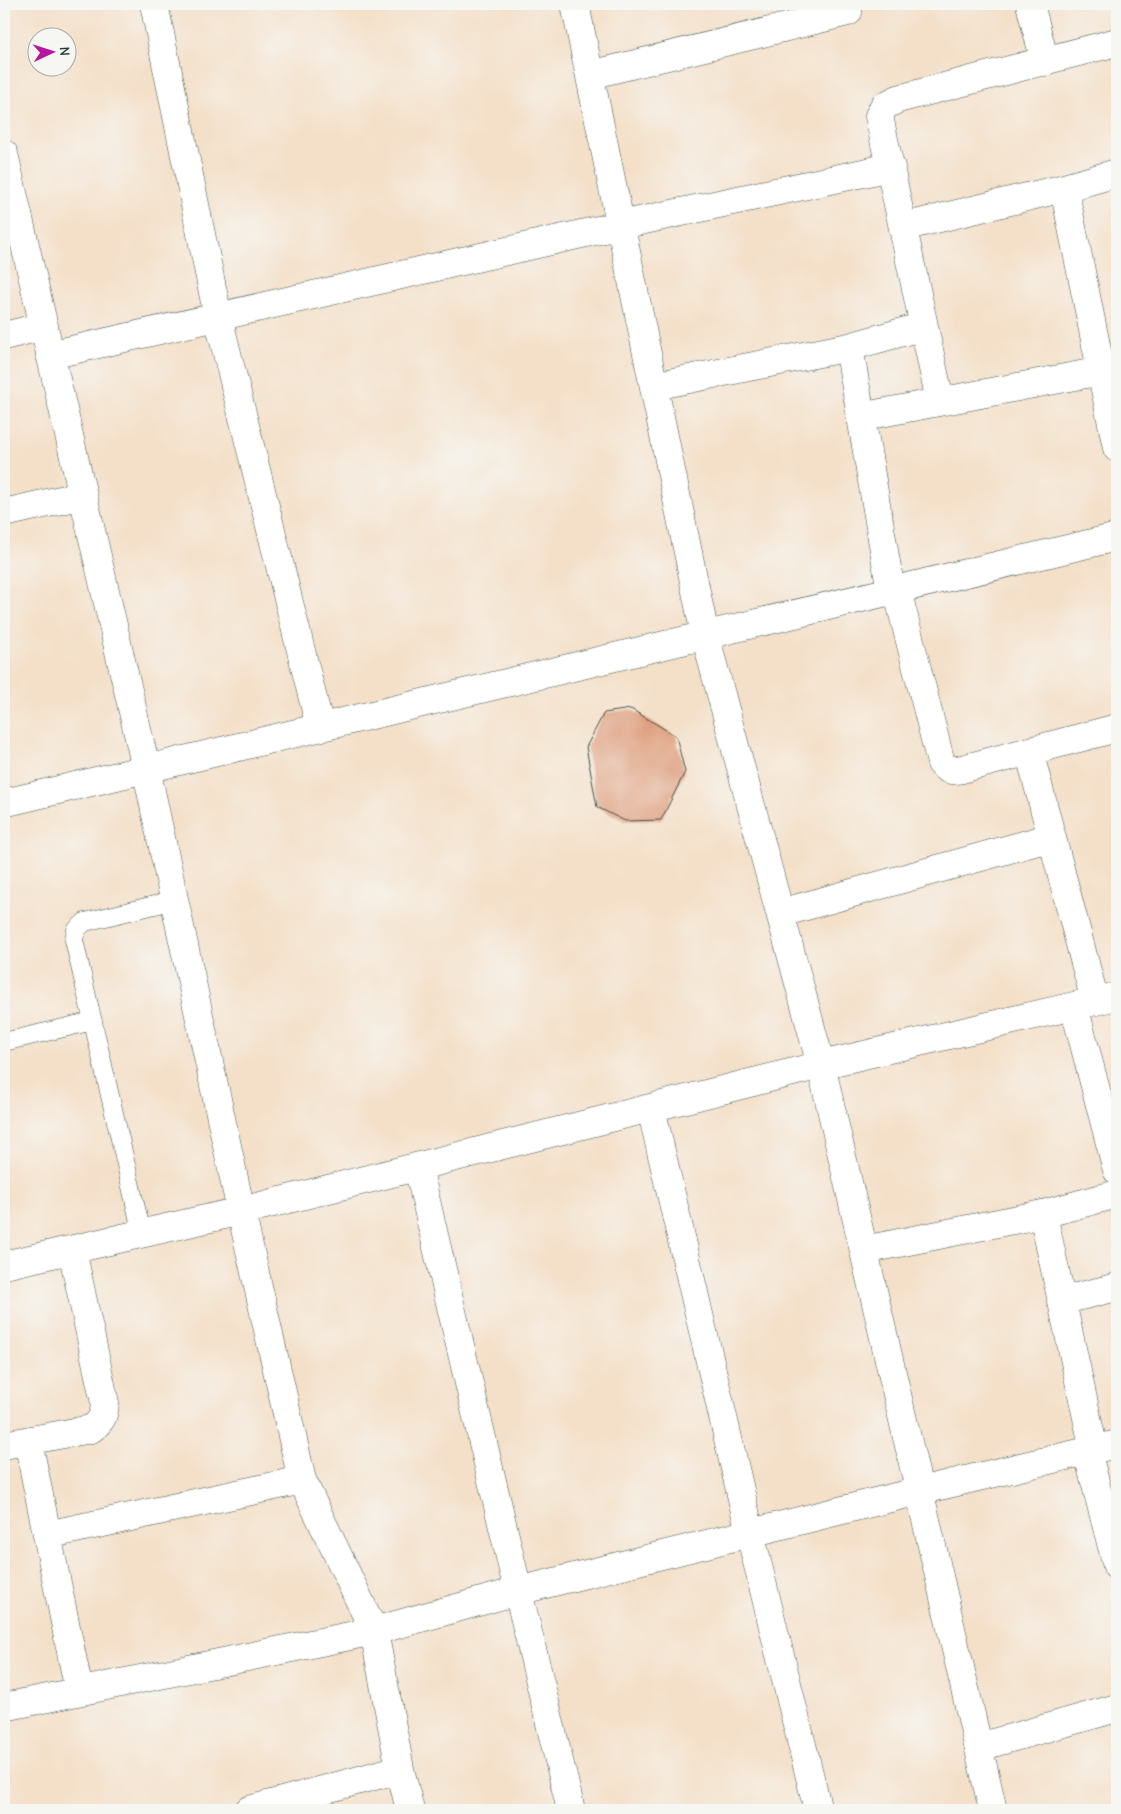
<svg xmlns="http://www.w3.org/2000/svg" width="1121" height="1814" viewBox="0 0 1121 1814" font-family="'Comic Neue',sans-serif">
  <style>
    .building { fill: #df9f7e }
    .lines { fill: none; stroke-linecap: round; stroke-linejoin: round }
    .lane-casing { stroke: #3f554a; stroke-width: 19 }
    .street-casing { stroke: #3f554a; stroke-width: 29 }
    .secondary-casing { stroke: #3f554a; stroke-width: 29 }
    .lane { stroke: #fff; stroke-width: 18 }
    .street { stroke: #fff; stroke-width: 28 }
    .secondary { stroke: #fff; stroke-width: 28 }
  </style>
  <rect width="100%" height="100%" fill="#f6f6f2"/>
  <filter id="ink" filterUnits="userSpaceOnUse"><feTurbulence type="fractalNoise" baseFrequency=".02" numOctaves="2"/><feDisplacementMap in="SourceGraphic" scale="10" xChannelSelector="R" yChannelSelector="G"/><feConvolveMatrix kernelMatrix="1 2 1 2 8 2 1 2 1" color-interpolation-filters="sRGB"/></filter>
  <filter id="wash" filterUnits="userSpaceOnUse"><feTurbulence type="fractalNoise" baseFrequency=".0096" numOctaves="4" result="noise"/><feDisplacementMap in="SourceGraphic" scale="20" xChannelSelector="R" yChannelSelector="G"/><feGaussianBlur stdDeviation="1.12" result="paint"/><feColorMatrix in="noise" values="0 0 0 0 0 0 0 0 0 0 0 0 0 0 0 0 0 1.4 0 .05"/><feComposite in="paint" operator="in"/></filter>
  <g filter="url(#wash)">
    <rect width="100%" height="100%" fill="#f4e0c9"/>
    <g id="blocks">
      <path class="building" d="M631,709L676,736L685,772L661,820L625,821L597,807L586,747L604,713Z"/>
    </g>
  </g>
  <g filter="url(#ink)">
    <use href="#blocks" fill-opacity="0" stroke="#3f554a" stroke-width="1"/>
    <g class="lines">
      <defs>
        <path id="lane" d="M4,1042L93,1021
          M142,1234L74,940L76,930L85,922L175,900"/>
        <path id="street" d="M154,4L218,317L320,727
          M575,4L705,635L821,1065L993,1810
          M1030,4L1045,62
          M590,75L848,12
          M4,154L146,768L241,1211L302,1480L374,1631L400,1769L410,1810
          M1064,188L1117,448
          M903,227L1064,188L1117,173
          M4,336L44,326
          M849,347L891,591
          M50,355L621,225L891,167
          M654,386L849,347L924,326
          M940,401L879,116L884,106L898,99L1117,42
          M860,417L1117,368
          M4,513L83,495
          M897,590L941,763C947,771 953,771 962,769L1117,728
          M1029,751L1095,1001
          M781,913L1052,837
          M1074,1006L1117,1170
          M651,1108L750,1533L818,1810
          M418,1167L518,1591L571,1810
          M1043,1214L1094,1450
          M864,1250L1043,1214L1117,1194
          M4,1265L241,1211L821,1065L1117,996
          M1061,1301L1117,1287
          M28,1441L79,1691
          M4,1445L91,1429C102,1421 104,1416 105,1403L72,1250
          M1087,1451L1117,1566
          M47,1535L302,1480
          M4,1707L374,1631L518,1591L919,1491L1117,1444
          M979,1747L1117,1708
          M249,1810L400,1769"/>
        <path id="secondary" d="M4,803L1117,537"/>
      </defs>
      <use href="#lane" class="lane-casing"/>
      <use href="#street" class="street-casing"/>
      <use href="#secondary" class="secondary-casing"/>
      <use href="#lane" class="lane"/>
      <use href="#street" class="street"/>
      <use href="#secondary" class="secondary"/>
    </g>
  </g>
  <rect width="1121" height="1814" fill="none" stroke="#f6f6f2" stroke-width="20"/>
  <g transform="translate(52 52) rotate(86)"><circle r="24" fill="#f6f6f2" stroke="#a0aca6"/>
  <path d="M0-4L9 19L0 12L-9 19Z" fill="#b5179e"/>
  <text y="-8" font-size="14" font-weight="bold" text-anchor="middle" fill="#1f3d34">N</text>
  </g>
</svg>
